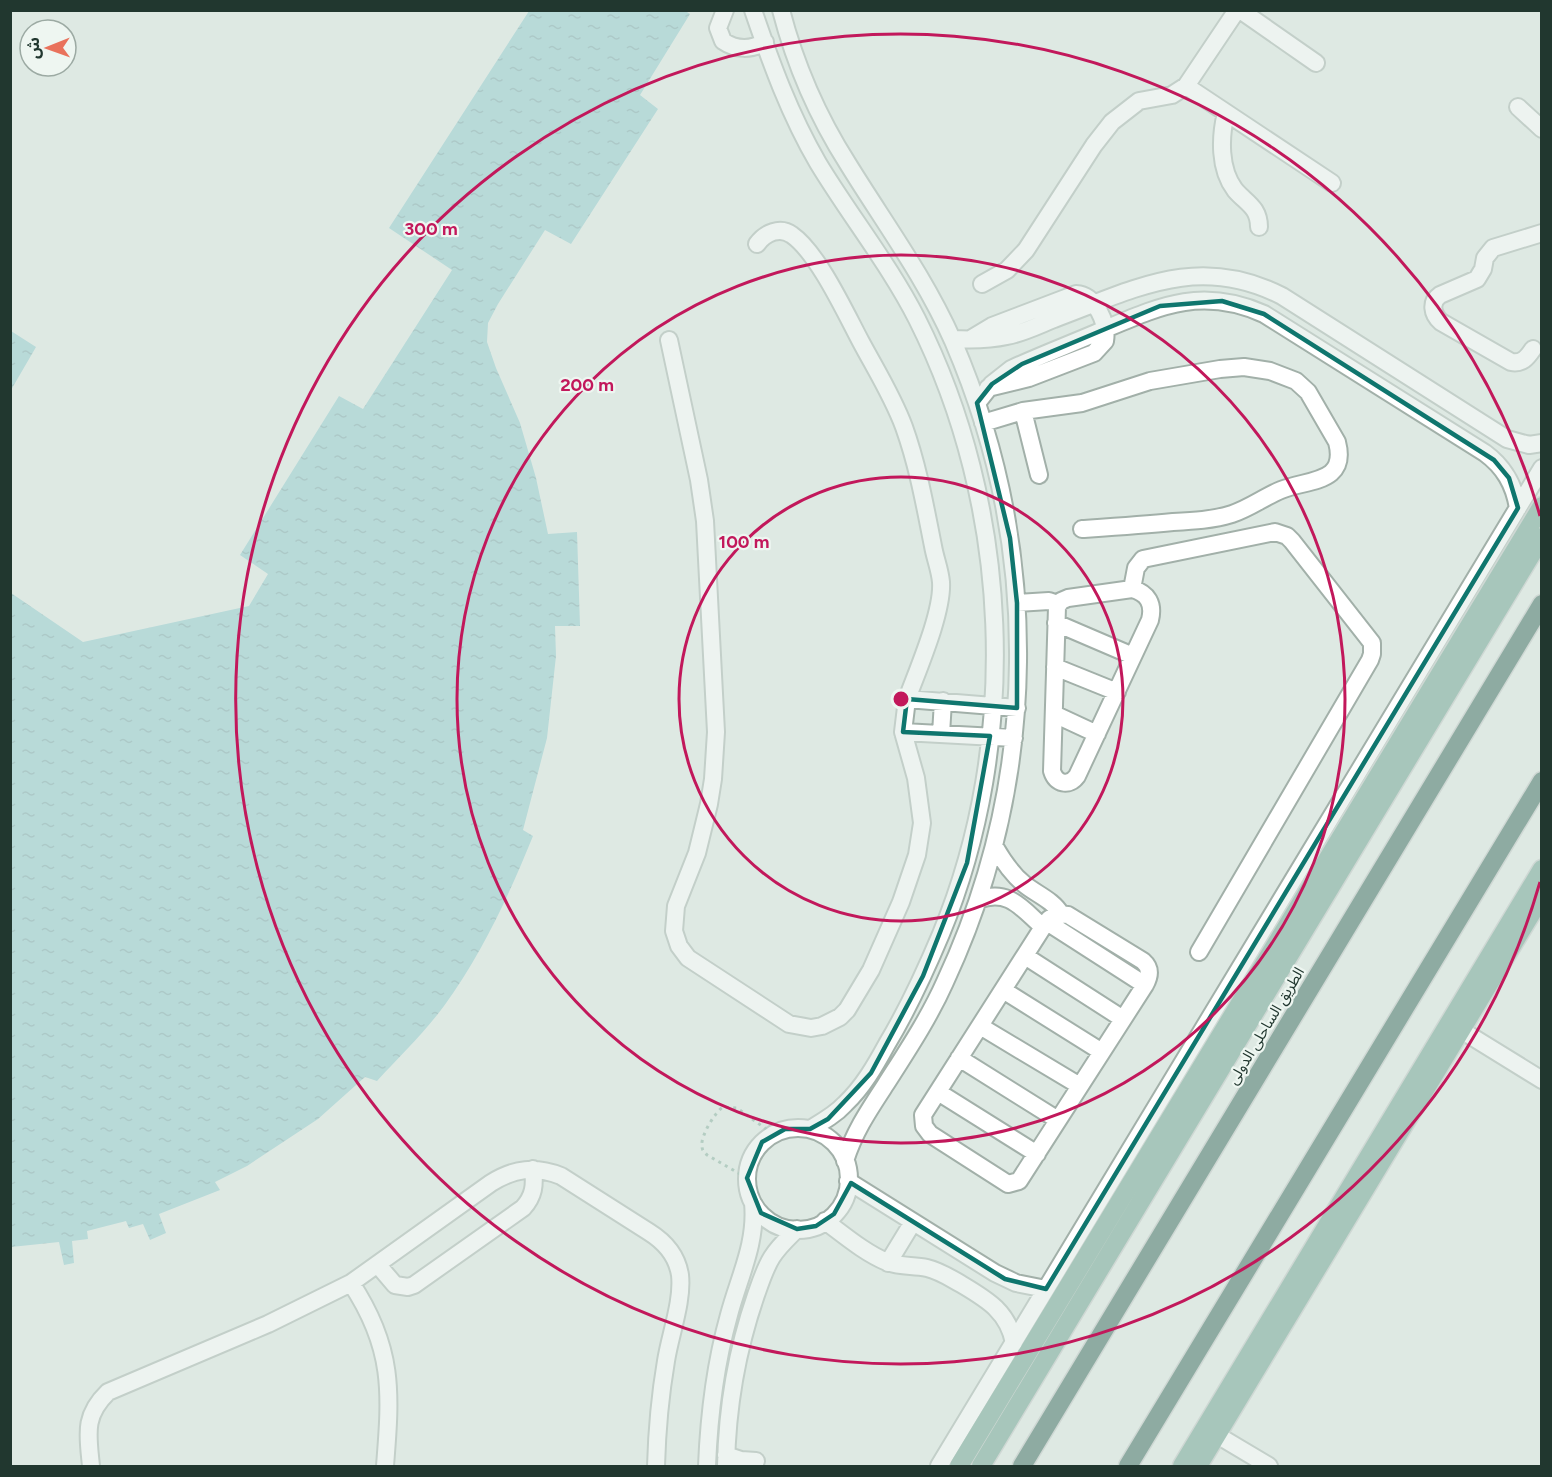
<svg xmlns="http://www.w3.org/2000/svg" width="1552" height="1477" viewBox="0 0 1552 1477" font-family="Figtree,'Noto Sans Arabic',sans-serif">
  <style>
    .water { fill: url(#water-ripples) }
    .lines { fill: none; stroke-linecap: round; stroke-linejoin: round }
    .minor-casing { stroke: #a2b0a9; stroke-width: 20 }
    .major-casing { stroke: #bcc3c1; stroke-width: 21 }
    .highway-casing { stroke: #bcc3c1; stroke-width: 21 }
    .path { stroke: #80ab9a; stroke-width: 3; stroke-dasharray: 3 4.5; stroke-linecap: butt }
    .minor { stroke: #fff; stroke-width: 16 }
    .major { stroke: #659c89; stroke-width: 18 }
    .highway { stroke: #2e6152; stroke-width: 18 }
    .marked { fill: none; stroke: #0f766e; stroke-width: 4.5; stroke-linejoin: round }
    .ring { fill: none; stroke: #c2185b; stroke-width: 3 }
    .labels { text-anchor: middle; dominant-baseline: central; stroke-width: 4.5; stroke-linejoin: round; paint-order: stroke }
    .street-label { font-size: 15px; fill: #21372f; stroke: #eef6f1 }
    .centre { fill: #c2185b; stroke: #eef6f1; stroke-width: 3 }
    .ring-label { font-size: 18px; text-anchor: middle; font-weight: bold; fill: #c2185b; stroke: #eef6f1; stroke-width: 4.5; stroke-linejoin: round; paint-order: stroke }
  </style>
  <defs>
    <pattern id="water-ripples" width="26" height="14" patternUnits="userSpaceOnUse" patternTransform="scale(1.5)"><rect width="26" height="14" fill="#89c7cb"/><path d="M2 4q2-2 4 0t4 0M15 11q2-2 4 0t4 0" fill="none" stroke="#70a2a5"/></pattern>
  </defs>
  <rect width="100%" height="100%" fill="#dee9e3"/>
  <path class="water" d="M684,10L690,14L640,95L658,109L571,244L545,230L498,304L488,323L487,342L496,368L520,423L536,478L548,534L577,532L580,626H555L556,656L547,738L523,830L533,836C509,895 482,954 444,1006C424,1033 399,1057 377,1081L365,1077L318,1119L247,1166L215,1182L220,1190L159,1214L166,1233L150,1240L143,1224L129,1228L126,1221L87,1231L88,1239L72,1241L74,1263L64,1265L59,1242L11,1247V593L83,642L249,606L268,574L240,555L339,396L363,409L452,270L389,228L529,11Z
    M11,331L36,347L11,390Z"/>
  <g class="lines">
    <defs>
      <path id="minor" d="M725,10L718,28L723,41C736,50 751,50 765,42
        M753,10C771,63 790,115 818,163C850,216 889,264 917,319C1011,506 1021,740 941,934C925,972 908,1009 887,1044C875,1066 863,1087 845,1104C835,1115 822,1122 810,1129
        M781,10C795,64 818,117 848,164C885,224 924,276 953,341C1042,547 1040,778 945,982C929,1018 907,1051 886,1084C869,1110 854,1132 845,1161
        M1240,10L1316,63
        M1186,86L1332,183
        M1518,107L1542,129
        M1226,113C1220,137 1219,169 1235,190C1246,203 1259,207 1259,227
        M757,244C765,233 780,226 792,235C818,253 846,314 861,342C876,370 893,397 904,427C918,466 925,506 933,546C935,558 940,570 941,582C943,612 918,669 907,699
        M982,284L1007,270L1026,250L1094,145L1112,122L1139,101L1172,95L1186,86L1237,10
        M972,338L992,326L1076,294C1096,295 1108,324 1105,341L1094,353L1029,378L988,388
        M952,339C970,340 989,340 1007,336C1023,333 1039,325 1054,319C1135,289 1198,253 1282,296L1507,439L1529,445L1542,443
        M669,340L699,480L705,521L716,732L713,779L709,804L697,853L676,906L674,931L679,946L688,958L789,1024L811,1028L822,1026L840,1017L847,1010L871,970L901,902L917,855L922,823L916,778L903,732L907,699L1017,708
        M1533,349C1527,358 1522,364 1511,362L1441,322C1432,314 1430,302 1440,295L1477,279L1483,269L1485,258L1493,248L1542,233
        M977,403L992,384L1011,369C1039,356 1068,345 1096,333C1156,308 1199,285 1264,314L1485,453C1504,467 1514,484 1518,508
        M1023,411L1039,475
        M983,423L1023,411L1082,403L1150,381L1220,369L1244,367L1270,371L1296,381L1308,392L1337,442C1348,484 1308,479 1281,490C1264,497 1250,508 1232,514C1213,520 1193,521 1173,522C1143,525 1112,527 1082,529
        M1132,589L1136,568L1143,559L1275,532L1287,536L1292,541L1372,643V654L1370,660L1199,952
        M1132,589C1148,593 1154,604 1150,620L1077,776C1069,787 1056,784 1052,771L1057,607L1061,601L1068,598Z
        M1017,603L1049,601L1058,604
        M1056,623L1133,656
        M1055,667L1117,692
        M1054,714L1097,734
        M903,732L1014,738
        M941,734L943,701
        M995,847C1003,861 1012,874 1024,884C1036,894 1053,900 1061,914
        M978,900C1009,888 1022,909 1043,927
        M1057,914L1068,915L1143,961C1151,968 1150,976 1145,985L1019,1181L1008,1184L930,1134L924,1126L923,1115L1043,927L1049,919Z
        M1047,922L1145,985
        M1025,956L1123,1019
        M1003,990L1102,1052
        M980,1026L1080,1086
        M1461,1030L1542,1080
        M959,1058L1058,1120
        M938,1092L1037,1154
        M747 1179a51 51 0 1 1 102 0a51 51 0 1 1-102 0Z
        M848,1181L995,1273L1016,1283L1046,1289
        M825,1221C844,1235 865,1253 887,1262C900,1267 914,1265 927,1268C940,1271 950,1278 961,1284C986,1299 1008,1311 1014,1343
        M888,1263L913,1222
        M378,1265L395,1285L408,1287L414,1285L523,1208C534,1196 535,1185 533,1169
        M351,1283C394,1348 391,1392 385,1466
        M1217,1435L1269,1466
        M726,1455L741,1460L756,1461
        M91,1466C88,1435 83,1416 108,1392L268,1324L351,1283L491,1183C515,1168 535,1166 561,1176L649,1232C665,1242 677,1256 680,1275C683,1301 670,1335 666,1361C660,1396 657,1431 656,1466
        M707,1466C709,1416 715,1365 729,1315C739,1277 757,1243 753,1203
        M726,1466C727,1408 737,1350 756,1295C761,1281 765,1268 772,1257C779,1246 788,1238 797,1229
        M939,1466L1542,468"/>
      <path id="major" d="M959,1466L1542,506
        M981,1466L1542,537
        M1182,1466L1542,869
        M1198,1466L1542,896"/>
      <path id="highway" d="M1022,1466L1542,604
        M1128,1466L1542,781"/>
    </defs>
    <use href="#minor" class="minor-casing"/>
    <use href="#major" class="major-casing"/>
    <use href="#highway" class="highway-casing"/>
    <path class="path" d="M747,1178L707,1155C704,1151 702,1151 702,1146C700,1137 715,1112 723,1107L737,1108L773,1134"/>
    <use href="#minor" class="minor"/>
    <use href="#major" class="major"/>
    <use href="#highway" class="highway"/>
  </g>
  <path d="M0 0H1552V1477H0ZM1222,301L1264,314L1494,460L1509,478L1518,508L1046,1289L1005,1279L851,1183L834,1214L816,1226L797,1229L761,1213L747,1178L762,1142L785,1129H810L828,1119L871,1073L923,976L967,863L990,736L903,732L907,699L1017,708V603L1010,538L977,403L992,384L1022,364L1160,306Z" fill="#dee9e3" fill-opacity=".55" fill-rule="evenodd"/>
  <path class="marked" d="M1222,301L1264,314L1494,460L1509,478L1518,508L1046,1289L1005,1279L851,1183L834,1214L816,1226L797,1229L761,1213L747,1178L762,1142L785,1129H810L828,1119L871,1073L923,976L967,863L990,736L903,732L907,699L1017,708V603L1010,538L977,403L992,384L1022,364L1160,306Z"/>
  <g class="ring">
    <circle cx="901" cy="699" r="222"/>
    <circle cx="901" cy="699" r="444"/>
    <path d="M1540 882A665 665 0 1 1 1540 516"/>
  </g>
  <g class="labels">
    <g class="street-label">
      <text transform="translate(1266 1026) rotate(-59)">الطريق الساحلى الدولى</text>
    </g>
  </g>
  <circle cx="901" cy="699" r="9" class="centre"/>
  <g class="ring-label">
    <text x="431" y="235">300 m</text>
    <text x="587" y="391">200 m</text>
    <text x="744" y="548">100 m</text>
  </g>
  <rect width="1552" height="1477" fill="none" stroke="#21372f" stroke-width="24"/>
  <g transform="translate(48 48) rotate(269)"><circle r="28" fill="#eef6f1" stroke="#9caaa3" stroke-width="1.5"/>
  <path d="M0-4.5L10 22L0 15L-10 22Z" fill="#e9725c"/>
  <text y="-9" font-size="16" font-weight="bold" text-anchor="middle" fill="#21372f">ش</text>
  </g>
</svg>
